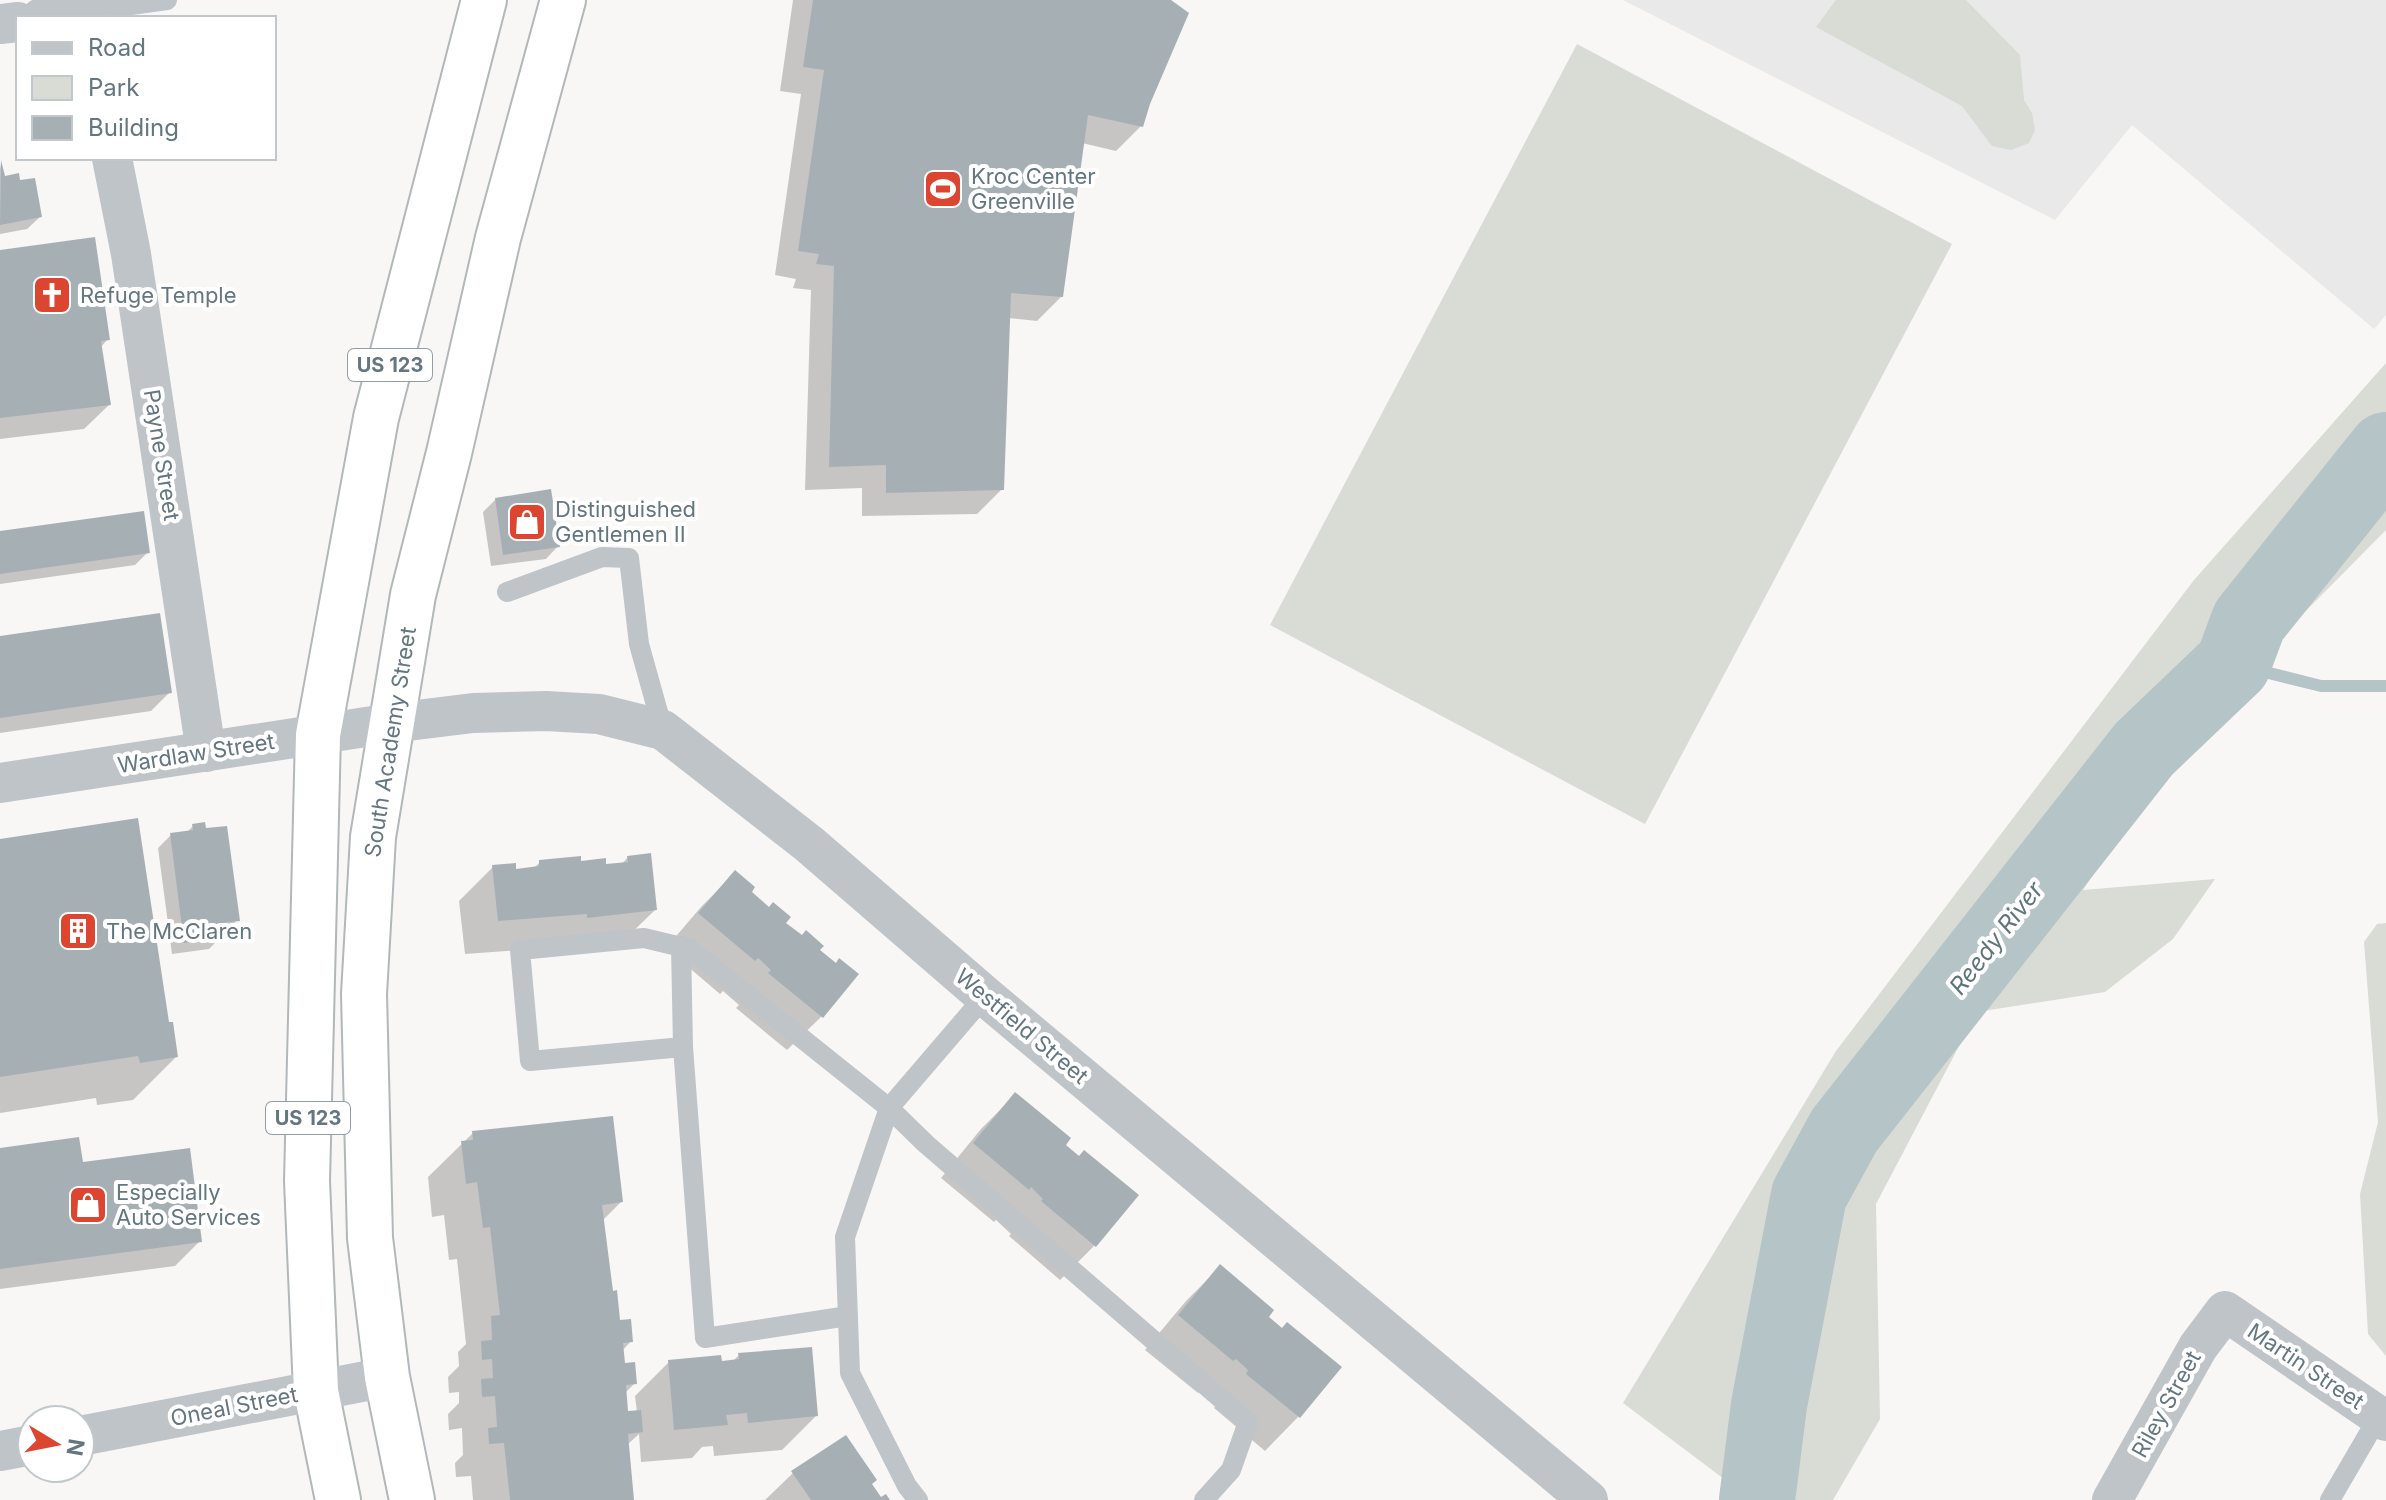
<svg xmlns="http://www.w3.org/2000/svg" width="2386" height="1500" viewBox="0 0 2386 1500" font-family="Inter,sans-serif">
  <style>
    .built { fill: #e8e9e8 }
    .green { fill: #d8dcd4 }
    .shadow { fill: #0003 }
    .lines { fill: none; stroke-linecap: round; stroke-linejoin: round }
    .stream { stroke: #b5c4c6; stroke-width: 12 }
    .river { stroke: #b5c4c6; stroke-width: 76 }
    .building { fill: #a6b0b4 }
    .trunk-casing { stroke: #b2b7ba; stroke-width: 48 }
    .service { stroke: #bec4c7; stroke-width: 20 }
    .minor { stroke: #bec4c7; stroke-width: 40 }
    .trunk { stroke: #fff; stroke-width: 44 }
    .labels { text-anchor: middle; dominant-baseline: central; stroke-width: 8; stroke-linejoin: round; paint-order: stroke }
    .shield { fill: #fff; stroke: #929fa5; stroke-width: 2 }
    .shield-label { font-size: 20px; font-weight: bold; fill: #64767f }
    .poi-label { font-size: 22px; fill: #64767f; stroke: #fff; text-anchor: start }
    .street-label { font-size: 22px; fill: #64767f; stroke: #fff }
    .water-label { font-size: 24px; font-style: italic; fill: #5f7679; stroke: #fff }
  </style>
  <rect width="100%" height="100%" fill="#f8f7f5"/>
  <path class="built" d="M1623,0H2386V315L2374,329L2132,125L2055,220Z"/>
  <path class="green" d="M1836,0H1966L2020,55L2024,100L2032,113L2035,130L2029,143L2011,150L1992,146L1962,106L1816,27Z
    M1577,44L1952,244L1645,824L1270,625Z
    M2386,363V530L2196,722L2083,890L2215,879L2173,939L2105,992L1977,1012L1876,1204L1880,1419L1833,1500H1752L1623,1403L1836,1051L2194,580Z
    M2386,923V1356L2368,1334L2360,1194L2378,1122L2364,942L2377,924Z"/>
  <path class="shadow" d="M793,0H1167L1141,126L1116,151L1082,143L1062,296L1037,321L1008,318L1002,489L977,514L862,516V488L805,490L811,290L793,288L796,279L775,275L801,94L780,91Z
    M0,164L3,178L18,183L40,217L27,229L0,234Z
    M0,252L108,339L100,348L109,405L84,429L0,439Z
    M496,499L558,546L546,559L491,566L483,512Z
    M0,533L148,552L135,565L0,584Z
    M0,639L170,692L151,711L0,733Z
    M193,826L237,920L225,933H221V937L209,949L172,954L158,848L171,835L186,833Z
    M0,841L168,1024L176,1057L133,1100L97,1105L96,1098L0,1113Z
    M628,857L655,910L621,943L465,954L459,901L493,867L515,871L533,869L540,862L604,866L621,865Z
    M735,873L749,892L784,923L835,965L856,975L821,1017L787,1050L736,1008L739,1005L723,991L720,994L666,948L701,907Z
    M1015,1095L1063,1145L1136,1196L1094,1246L1060,1280L1009,1236L1011,1234L996,1220L994,1222L941,1178L981,1129Z
    M473,1133L621,1202L602,1221L611,1293L618,1323L631,1341L622,1351L624,1366L635,1383L625,1393L626,1413L637,1412L635,1396L669,1362L720,1363L732,1362L739,1355L816,1416L782,1450L714,1456L713,1446L702,1447L692,1458L641,1462L639,1434L627,1445L632,1500H473L471,1476L456,1477L455,1463L463,1455L462,1428L449,1430L448,1414L459,1403V1392L449,1393L448,1377L459,1366L458,1352L466,1344L457,1259L449,1260L444,1215L432,1217L428,1177Z
    M0,1150L81,1164L200,1241L175,1266L0,1289Z
    M1220,1267L1266,1318L1339,1368L1298,1417L1265,1451L1214,1408L1216,1405L1200,1391L1198,1393L1145,1350L1186,1301Z
    M793,1473L881,1500H765Z"/>
  <g class="lines">
    <path class="stream" d="M2233,664L2321,686H2386"/>
    <path class="river" d="M1757,1500L1769,1405L1809,1195L1844,1131L2144,749L2233,664L2249,621L2386,450"/>
  </g>
  <path class="building" d="M813,0H1171L1189,13L1150,104L1143,127L1088,115L1063,297L1011,293L1004,490L886,493V465L829,467L834,266L816,264L819,254L798,251L824,70L803,67Z
    M1,160L5,176L19,173L20,180L35,178L42,217L0,225Z
    M95,237L110,340L101,341L111,405L0,418V250Z
    M551,489L560,547L503,555L495,498Z
    M144,511L150,553L0,574V531Z
    M160,613L172,693L0,718V636Z
    M138,818L169,1022H173L178,1057L140,1063L138,1056L0,1077V839Z
    M205,822L206,828L227,826L240,921L222,923L223,937L184,943L170,833L193,830L192,824Z
    M651,853L657,910L587,918V914L498,921L492,865L516,863V869L539,866V860L581,856V861L606,858V864L628,862L627,856Z
    M735,870L755,887L752,892L769,907L773,902L791,917L786,923L802,935L806,930L824,946L820,950L836,963L839,958L859,974L823,1018L768,973L771,970L758,958L755,961L698,913Z
    M1015,1092L1071,1138L1066,1145L1079,1156L1084,1150L1139,1195L1096,1247L1041,1201L1043,1199L1031,1187L1029,1190L973,1143Z
    M613,1116L623,1202L602,1205L613,1291L617,1290L620,1320L631,1319L633,1342L623,1343L625,1363L635,1362L637,1384L626,1385L628,1411L641,1410L643,1432L628,1434L634,1500H510L504,1443L489,1444L488,1428L497,1427L495,1396L482,1397L481,1379L493,1378L492,1359L482,1360L481,1341L492,1340L491,1316L500,1315L490,1227L483,1228L477,1182L466,1184L461,1141L473,1140L472,1131Z
    M79,1137L83,1162L190,1148L202,1242L0,1269V1148Z
    M1220,1264L1274,1310L1269,1317L1282,1328L1287,1322L1342,1367L1300,1418L1246,1374L1248,1370L1236,1359L1233,1361L1178,1315Z
    M812,1347L818,1416L748,1423L747,1413L726,1415L728,1425L674,1430L668,1360L721,1355L722,1361L739,1359L738,1353Z
    M846,1435L877,1480L872,1484L881,1497L886,1494L890,1500H811L791,1471Z"/>
  <g class="lines">
    <defs>
      <path id="trunk" d="M338,1500L316,1391L307,1181L318,735L376,418L484,0
        M412,1500L387,1377L370,1238L364,994L373,837L413,595L449,453L498,238L563,0"/>
    </defs>
    <use href="#trunk" class="trunk-casing"/>
    <path class="service" d="M88,11L167,0
      M507,592L602,557L629,558L639,644L663,730
      M681,946L683,1047
      M848,1316L705,1338L683,1047L530,1061L520,950L644,938L690,949L889,1108L926,1144L1248,1422L1231,1470L1204,1500
      M918,1500L907,1486L850,1373L845,1237L889,1108L985,996
      M2330,1500L2379,1416"/>
    <path class="minor" d="M41,18L88,11L89,18
      M0,24L18,22
      M112,158L131,254L206,752
      M0,783L392,723L473,713L546,711L599,714L663,730L809,844L985,996L1588,1500
      M80,1436L387,1377
      M0,1451L32,1445
      M2112,1500L2198,1347L2225,1311L2386,1421"/>
    <use href="#trunk" class="trunk"/>
  </g>
  <defs>
    <symbol id="stadium-square" viewBox="-11 -11 22 22"><rect x="-9" y="-9" width="18" height="18" rx="4" fill="#dc4631" stroke="#fff"/><path d="M0-5a6.5 5 0 1 0 0 10a6.5 5 0 1 0 0-10ZM-3.5-1.8h7v3.6h-7Z" fill="#fff"/></symbol>
    <symbol id="church-square" viewBox="-11 -11 22 22"><rect x="-9" y="-9" width="18" height="18" rx="4" fill="#dc4631" stroke="#fff"/><path d="M-1.2-6h2.4v3.5h3.3v2.4h-3.3V6h-2.4V-.1h-3.3v-2.4h3.3Z" fill="#fff"/></symbol>
    <symbol id="shop-square" viewBox="-11 -11 22 22"><rect x="-9" y="-9" width="18" height="18" rx="4" fill="#dc4631" stroke="#fff"/><path d="M-5-2.5h2.3a2.7 3.5 0 0 1 5.4 0H5L5.5 6h-11ZM-1.5-2.5h3a1.5 2.3 0 0 0-3 0Z" fill="#fff"/></symbol>
    <symbol id="building-square" viewBox="-11 -11 22 22"><rect x="-9" y="-9" width="18" height="18" rx="4" fill="#dc4631" stroke="#fff"/><path d="M-4-6H4V6H1V3H-1V6H-4ZM-2.5-4.3h1.7v1.8h-1.7ZM.8-4.3h1.7v1.8H.8ZM-2.5-1h1.7V.8h-1.7ZM.8-1h1.7V.8H.8Z" fill="#fff"/></symbol>
  </defs>
  <g fill-rule="evenodd">
    <use href="#stadium-square" x="921" y="167" width="44" height="44"/>
    <use href="#church-square" x="30" y="273" width="44" height="44"/>
    <use href="#shop-square" x="505" y="500" width="44" height="44"/>
    <use href="#building-square" x="56" y="909" width="44" height="44"/>
    <use href="#shop-square" x="66" y="1183" width="44" height="44"/>
  </g>
  <g class="labels">
    <g class="shield">
      <rect x="348" y="349" width="84" height="32" rx="6"/>
      <rect x="266" y="1102" width="84" height="32" rx="6"/>
    </g>
    <g class="shield-label">
      <text x="390" y="365">US 123</text>
      <text x="308" y="1118">US 123</text>
    </g>
    <g class="poi-label">
      <text x="971" y="176">Kroc Center<tspan x="971" dy="25">Greenville</tspan></text>
      <text x="80" y="295">Refuge Temple</text>
      <text x="555" y="509">Distinguished<tspan x="555" dy="25">Gentlemen II</tspan></text>
      <text x="106" y="931">The McClaren</text>
      <text x="116" y="1192">Especially<tspan x="116" dy="25">Auto Services</tspan></text>
    </g>
    <g class="street-label">
      <text transform="translate(162 455) rotate(81)">Payne Street</text>
      <text transform="translate(390 742) rotate(-81)">South Academy Street</text>
      <text transform="translate(196 753) rotate(-9)">Wardlaw Street</text>
      <text transform="translate(1022 1026) rotate(40)">Westfield Street</text>
      <text transform="translate(2306 1366) rotate(34)">Martin Street</text>
      <text transform="translate(2166 1404) rotate(-61)">Riley Street</text>
      <text transform="translate(234 1406) rotate(-11)">Oneal Street</text>
    </g>
    <g class="water-label">
      <text transform="translate(1996 938) rotate(-52)">Reedy River</text>
    </g>
  </g>
  <rect x="16" y="16" width="260" height="144" fill="#ffffff" stroke="#c1c8cc" stroke-width="2"/>
  <rect x="32" y="42" width="40" height="12" fill="#bec4c7" stroke="#c1c8cc" stroke-width="2"/>
  <text x="88" y="56" font-size="24" fill="#64767f">Road</text>
  <rect x="32" y="76" width="40" height="24" fill="#d8dcd4" stroke="#c1c8cc" stroke-width="2"/>
  <text x="88" y="96" font-size="24" fill="#64767f">Park</text>
  <rect x="32" y="116" width="40" height="24" fill="#a6b0b4" stroke="#c1c8cc" stroke-width="2"/>
  <text x="88" y="136" font-size="24" fill="#64767f">Building</text>
  <g transform="translate(56 1444) rotate(100)"><circle r="38" fill="#ffffff" stroke="#c1c8cc" stroke-width="2"/>
  <path d="M0-6L14 30L0 20L-14 30Z" fill="#dc4631"/>
  <text y="-12" font-size="22" font-weight="bold" text-anchor="middle" fill="#64767f">N</text>
  </g>
</svg>
